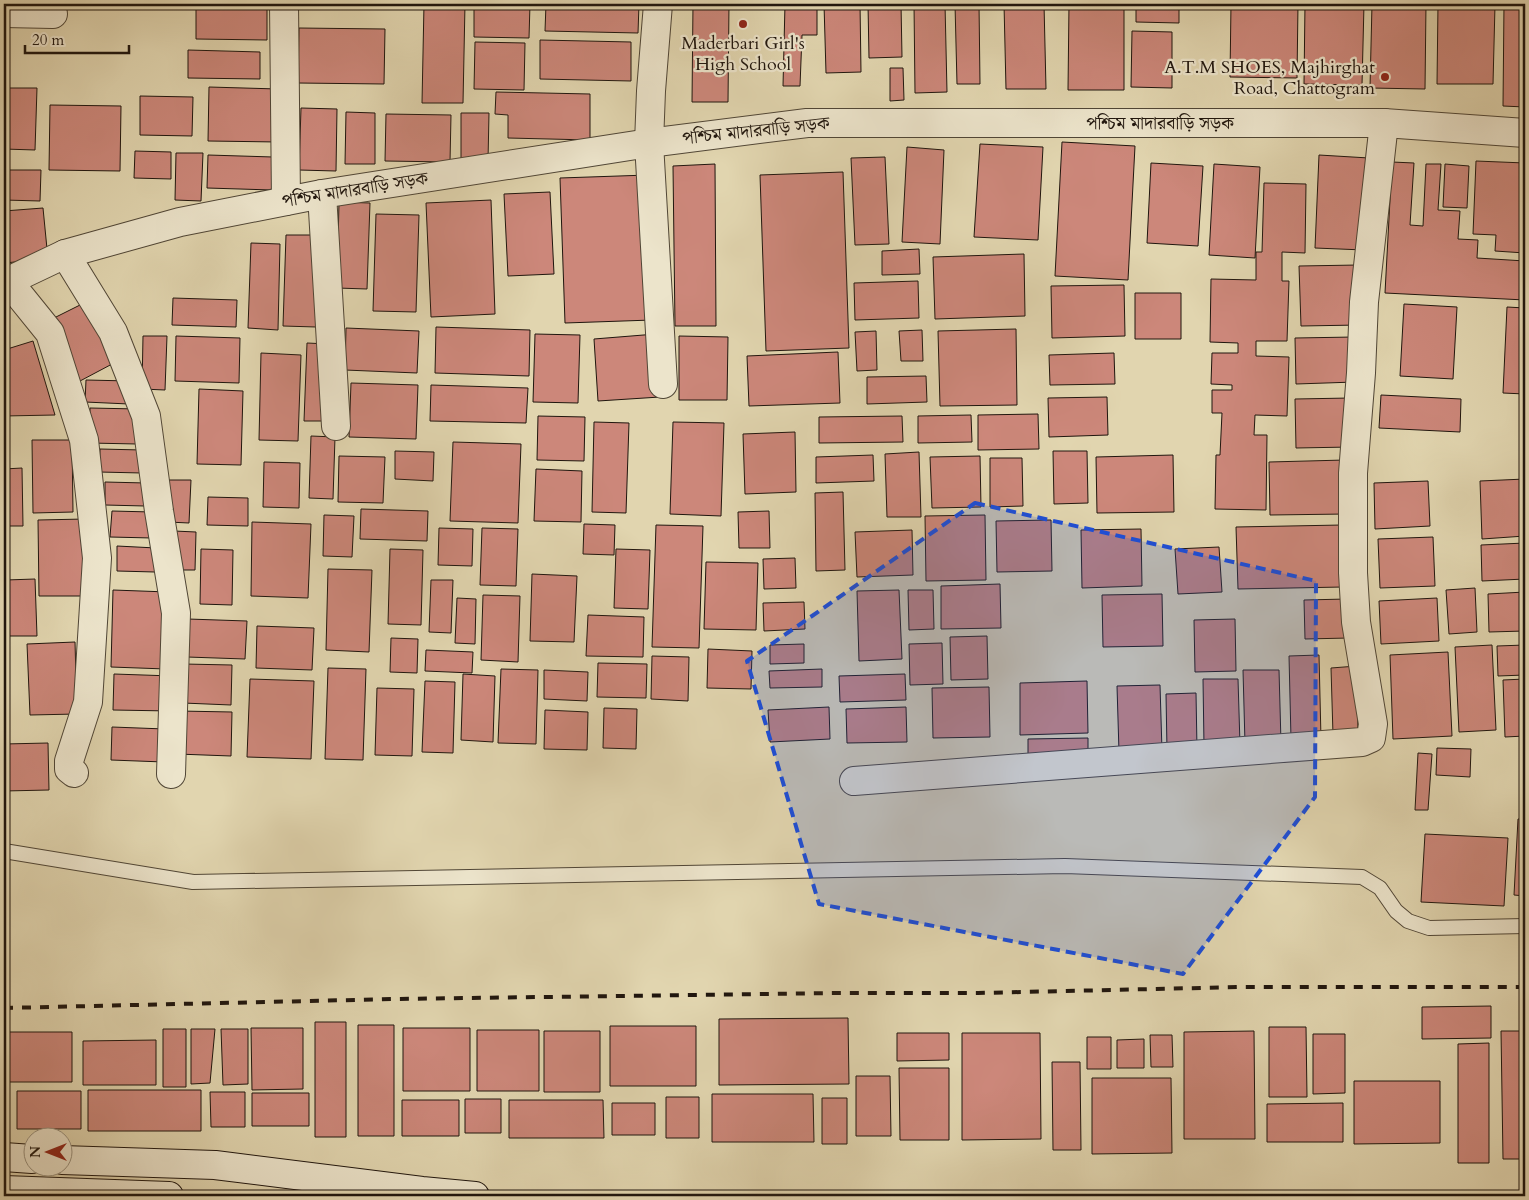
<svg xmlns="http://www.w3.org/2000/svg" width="1529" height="1200" viewBox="0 0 1529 1200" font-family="Cardo,'Noto Serif Bengali',serif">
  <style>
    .building { fill: #cc877a; stroke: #20160e }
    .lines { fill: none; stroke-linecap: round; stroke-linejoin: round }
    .service-casing { stroke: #504636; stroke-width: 16 }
    .minor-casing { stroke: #504636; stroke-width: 30 }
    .tertiary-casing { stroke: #504636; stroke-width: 30 }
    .secondary-casing { stroke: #20160e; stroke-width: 30 }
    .service { stroke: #ece4cb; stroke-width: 14 }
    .minor { stroke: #ece4cb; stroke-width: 28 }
    .tertiary { stroke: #ece4cb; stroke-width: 28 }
    .secondary { stroke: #ece4cb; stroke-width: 28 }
    .rail { stroke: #20160e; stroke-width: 4; stroke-dasharray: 9 9; stroke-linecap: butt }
    .marked { fill: #1d4ed8; fill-opacity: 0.2; stroke: #1d4ed8; stroke-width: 4; stroke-dasharray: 10 6; stroke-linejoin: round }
    .poi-dot { fill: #8f2418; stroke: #ece4cb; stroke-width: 2 }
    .labels { text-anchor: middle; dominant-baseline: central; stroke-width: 4.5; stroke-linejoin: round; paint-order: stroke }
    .poi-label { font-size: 18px; fill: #20160e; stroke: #ece4cb }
    .street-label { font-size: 18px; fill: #20160e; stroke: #ece4cb }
  </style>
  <rect width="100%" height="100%" fill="#e1d5af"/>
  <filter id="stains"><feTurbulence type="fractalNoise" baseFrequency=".004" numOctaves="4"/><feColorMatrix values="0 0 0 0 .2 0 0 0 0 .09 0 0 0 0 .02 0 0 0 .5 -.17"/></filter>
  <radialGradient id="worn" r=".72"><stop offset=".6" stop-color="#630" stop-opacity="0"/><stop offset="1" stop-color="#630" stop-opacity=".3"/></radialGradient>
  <path class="building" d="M196,4H267V40L196,39Z
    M295,4H384V9L295,7Z
    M424,4H465L463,103H422Z
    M474,4H530L529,38L474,37Z
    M546,4H639L638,33L545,31Z
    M693,4H729L728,102H692Z
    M785,4H817V35H802L800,86H783Z
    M824,4H860L861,72L826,73Z
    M868,4H901L902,57L869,58Z
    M914,4H945L947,92L915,93Z
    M955,4H979L980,84H957Z
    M1004,4H1044L1046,89H1006Z
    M1069,4H1124V90H1068Z
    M1136,4H1179V23L1136,22Z
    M1231,4H1298L1297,78L1230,77Z
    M1305,4H1364L1362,85L1304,84Z
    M1372,4H1426L1425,89L1370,88Z
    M1438,4L1495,5L1493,84H1437Z
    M1504,4H1525V107L1503,106Z
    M299,28L385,29L384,84L298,83Z
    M1132,31L1172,32V88L1131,87Z
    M540,40L631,42V81L540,79Z
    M475,42L525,43L524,90L474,89Z
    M188,50L260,52V79L188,78Z
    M890,68H903L904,100L890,101Z
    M209,87L278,89V142L208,141Z
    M4,88H37L35,150L4,149Z
    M496,92L590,94V140L508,138V115L495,114Z
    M140,96L193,97L192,136L140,135Z
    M50,105L121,106L120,171L49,170Z
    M301,108L337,109L336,171L299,170Z
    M346,112L375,113V164H345Z
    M461,113H489L488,161H461Z
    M386,114L451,115L450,162L385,161Z
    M1062,142L1135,146L1128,280L1055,276Z
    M980,144L1043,147L1038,240L974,237Z
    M907,147L944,150L940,244L902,242Z
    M135,151L171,152V179L134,178Z
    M176,153H203L201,201L175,200Z
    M208,155L273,157L272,190L207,188Z
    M1319,155L1369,158L1364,250L1315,248Z
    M885,157L889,244L855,245L851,158Z
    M1476,161L1525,163V253L1495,251L1496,235L1473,234Z
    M1392,162L1414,163L1410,225L1423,226L1426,164H1441L1438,210L1460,211L1458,239L1478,240L1477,258L1525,261V300L1385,293Z
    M1151,163L1203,166L1198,246L1147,243Z
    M715,164L716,326H675L673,166Z
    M1214,164L1260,167L1255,258L1209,255Z
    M1445,164L1469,166L1467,208L1443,207Z
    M4,170H41L40,201L4,200Z
    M843,172L849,348L766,351L760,175Z
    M648,175L652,320L565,323L560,178Z
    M1264,183L1306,184L1305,253L1282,252V281H1289L1287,341H1256V356L1289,357L1287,416L1255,415L1254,435H1267L1266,510L1215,509L1216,455H1220L1222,413H1212V390H1232V385L1211,384L1212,353H1238V343L1210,342L1211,279L1256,280V252H1262Z
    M550,192L554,274L508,276L504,194Z
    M491,200L495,314L431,317L426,203Z
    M339,202L370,203L367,289L337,288Z
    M43,208L48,259L4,263V211Z
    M376,214L419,215L416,312L373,311Z
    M286,235H319L316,327L283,326Z
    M251,243L280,244L278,330L248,328Z
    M919,249L920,274L882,275V251Z
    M1024,254L1025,316L935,319L933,257Z
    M1358,265L1359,325L1301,326L1299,266Z
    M918,281L919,318L855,320L854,283Z
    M1124,285L1125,336L1052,338L1051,286Z
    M1135,293H1181V339H1135Z
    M173,298L237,300L236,327L172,325Z
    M84,303L114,363L80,381L50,320Z
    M1404,304L1457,307L1453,379L1400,376Z
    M1507,307L1525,308V394L1503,393Z
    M436,327L530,330L529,376L435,373Z
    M346,328L419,331L417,373L345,370Z
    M1016,329L1017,405L940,406L938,331Z
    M922,330L923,361H901L899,331Z
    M876,331L877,370L857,371L855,332Z
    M535,334L580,335L578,403L533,402Z
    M656,334L660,397L598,401L594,339Z
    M143,336H167L165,390L142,389Z
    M176,336L240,338L239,383L175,381Z
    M679,336L728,337L727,400H679Z
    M1354,337L1355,382L1296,384L1295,338Z
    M33,341L55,415L4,416V350Z
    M307,343L328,344L325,421H304Z
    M838,352L840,403L749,406L747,356Z
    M261,353L301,355L298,441L259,440Z
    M1114,353L1115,384L1050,385L1049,355Z
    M926,376L927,402L867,404V377Z
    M86,380L130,381L129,404L85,402Z
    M351,383L418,385L416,439L349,437Z
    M431,385L528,388L526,423L430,421Z
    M199,389L243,391L241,465L197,464Z
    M1381,395L1461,399L1460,432L1379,428Z
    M1107,397L1108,435L1049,437L1048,398Z
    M1350,398L1351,447L1296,448L1295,399Z
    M90,408L138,409L137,444L89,443Z
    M1038,414L1039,449L978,450V415Z
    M971,415L972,442L918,443V416Z
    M538,416L585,417L584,461L537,460Z
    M902,416L903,442L819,443V417Z
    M594,422L629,423L626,513L592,512Z
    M673,422L724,423L721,516L670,514Z
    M795,432L796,492L745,494L743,434Z
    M311,436L335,437L333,499L309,498Z
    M32,440H72L73,512L33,513Z
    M453,442L521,444L518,523L450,521Z
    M100,449L142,450V473L99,472Z
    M395,451L434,452L433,481L395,479Z
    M1053,451H1087L1088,503L1054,504Z
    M919,452L921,517H887L885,454Z
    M873,455L874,481L816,483V457Z
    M1173,455L1174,512L1097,513L1096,457Z
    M339,456L385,457L383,503L338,502Z
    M980,456L981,507L932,508L930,457Z
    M990,458H1022L1023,506L990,507Z
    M1345,460L1346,514L1270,515L1269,462Z
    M264,462L300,463L299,508L263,507Z
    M22,468L23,526H4V469Z
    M536,469L582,471L581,522L534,521Z
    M1525,479V536L1482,539L1480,481Z
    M169,480H191L189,523L168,522Z
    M1428,481L1430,526L1375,529L1374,483Z
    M105,482L146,483L145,506L105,505Z
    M843,492L845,570L816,571L815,493Z
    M208,497L248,498V526L207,525Z
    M361,509L428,511L427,541L360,539Z
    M112,511L152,512V538L110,537Z
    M769,511L770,548H739L738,512Z
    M324,515L354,516L352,557L323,556Z
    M985,515L986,580L926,581L925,516Z
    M85,519L86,596H39L38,520Z
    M1051,520L1052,571L997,572L996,521Z
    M252,522L311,524L308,598L251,596Z
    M584,524L615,525L614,555L583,554Z
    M656,525L703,526L699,648L652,647Z
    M1342,525L1343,587L1238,589L1236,527Z
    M439,528L473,529L472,566L438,565Z
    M482,528L518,529L516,586L480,585Z
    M1141,529L1142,586L1082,588L1081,530Z
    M912,530L913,575L857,577L855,532Z
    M174,531L196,532L195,570H173Z
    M1433,537L1435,586L1380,588L1378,539Z
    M4,540H6V580L35,579L37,636H4Z
    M1525,543V579L1482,581L1481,545Z
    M117,546L156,548L155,572L117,571Z
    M1219,547L1222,592L1178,594L1175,549Z
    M201,549L233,550L232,605L200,604Z
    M390,549L423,550L421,625L388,624Z
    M616,549L650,550L648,609L614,608Z
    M795,558L796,588L764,589L763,559Z
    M706,562L758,563L756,630L704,629Z
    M328,569L372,570L369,652L326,650Z
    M532,574L577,576L574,642L530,641Z
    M431,580H453L451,633L429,632Z
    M1000,584L1001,628L941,629V586Z
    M1475,588L1477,632L1449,634L1446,590Z
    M113,590L168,592L166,669L111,667Z
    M899,590L902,659L859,661L857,591Z
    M908,590H933L934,629L909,630Z
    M1525,592V631L1489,632L1488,594Z
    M1162,594L1163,646L1103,647L1102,595Z
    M483,595L520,596L518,662L481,660Z
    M457,598L476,599L475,644L455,643Z
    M1437,598L1439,641L1381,644L1379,601Z
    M1347,599L1349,638L1305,639L1304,600Z
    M804,602L805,629L764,631L763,603Z
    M588,615L644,617L643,657L586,656Z
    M188,619L247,621L245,659L187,657Z
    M1235,619L1236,671L1195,672L1194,620Z
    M257,626L314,628L312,670L256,668Z
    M987,636L988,679L951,680L950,637Z
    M391,638L418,639L417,673L390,672Z
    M75,642L77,714L30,715L27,644Z
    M942,643L943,684L910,685L909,644Z
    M804,644V663L770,664V645Z
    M1492,645L1496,730L1459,732L1455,647Z
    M1525,645V675L1498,676L1497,646Z
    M708,649L752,651L751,689L707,688Z
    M426,650L473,652L472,673L425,671Z
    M1448,652L1452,736L1393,739L1390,655Z
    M1319,655L1321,739H1291L1289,656Z
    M652,656L689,657L688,701L651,699Z
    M598,663L647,664L646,698L597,697Z
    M184,664L232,665L231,705L183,703Z
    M1357,666L1358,735H1333L1331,668Z
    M328,668L366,669L363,760L325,759Z
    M501,669L538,670L536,744L498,743Z
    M822,669V687L770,688L769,671Z
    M544,670L588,672L587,701L544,699Z
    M1243,670H1279L1281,743L1245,744Z
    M114,674L172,676L171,711L113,710Z
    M463,674L495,676L493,742L461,740Z
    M905,674L906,700L840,702L839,676Z
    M250,679L314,681L311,759L247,757Z
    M1203,679H1238L1240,745L1204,746Z
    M1525,679V736L1505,737L1503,680Z
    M425,681L455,682L453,753L422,752Z
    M1087,681L1088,733L1020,735V683Z
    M1160,685L1162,751L1119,752L1117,686Z
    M989,687L990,737L933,738L932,688Z
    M377,688L414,689L412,756L375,755Z
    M1196,693L1197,749L1167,750L1166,694Z
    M829,707L830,739L770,742L768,710Z
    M906,707L907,742L847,743L846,709Z
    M604,708L637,709L636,749L603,748Z
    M545,710L588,712L587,750L544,749Z
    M179,711L232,712L231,756L177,754Z
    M112,727L165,729L164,762L111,760Z
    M1088,738V761L1028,762V739Z
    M48,743L49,790L4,791V744Z
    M1437,748L1471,749L1470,777L1436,775Z
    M1523,752H1525V811H1520Z
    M1418,753L1432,754L1428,810H1415Z
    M1518,819H1525V896L1514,895Z
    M1425,834L1508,838L1504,906L1421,902Z
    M1491,1006V1038L1422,1039V1007Z
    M848,1018L849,1084L719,1085V1019Z
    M315,1022H346V1137H315Z
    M358,1025H394V1136H358Z
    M610,1026H696V1086H610Z
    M1269,1027H1306L1307,1097H1269Z
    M251,1028H303V1089L252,1090Z
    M403,1028H470V1091H403Z
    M163,1029H186V1087H163Z
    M191,1029H215L210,1083L191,1084Z
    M221,1029H248V1084L223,1085Z
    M477,1030H539V1091H477Z
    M544,1031H600V1092H544Z
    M1254,1031L1255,1139H1184V1032Z
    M1501,1031H1525V1159H1503Z
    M4,1032H72V1082H4Z
    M897,1033H949V1060L897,1061Z
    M962,1033H1040L1041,1139L962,1140Z
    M1313,1034H1345V1093L1313,1094Z
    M1150,1035H1172L1173,1067H1151Z
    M1087,1037H1111V1069H1087Z
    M1144,1039V1068H1117V1040Z
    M156,1040V1085H83V1041Z
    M1489,1043V1163H1458V1044Z
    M1052,1062H1080L1081,1150H1053Z
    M899,1068H949V1140H900Z
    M856,1076H890L891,1136H856Z
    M1092,1078H1171L1172,1153L1092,1154Z
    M1354,1081H1440V1143L1354,1144Z
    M88,1090H201V1131H88Z
    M17,1091H81V1129H17Z
    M210,1092H245V1127H211Z
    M252,1093H309V1126H252Z
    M712,1094H813L814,1142H712Z
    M4,1095H7V1129H4Z
    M666,1097H699V1138H666Z
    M822,1098H847V1144H822Z
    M465,1099H501V1133H465Z
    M402,1100H459V1136H402Z
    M509,1100H603L604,1138H509Z
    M612,1103H655V1135H612Z
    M1343,1103V1142H1267V1104Z"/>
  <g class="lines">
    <defs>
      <path id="service" d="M4,851L193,882L1065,866L1362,877L1380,888L1396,911L1408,921L1429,928L1525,926"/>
      <path id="minor" d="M284,4L286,201
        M658,4L651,91L649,143L663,384
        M4,13L53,14
        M322,194L336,426
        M65,254L113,332L146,416L159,511L176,613L171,774
        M8,281L50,333L84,440L97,558L88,702L69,761V769L74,773
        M854,781L1362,742L1371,738L1373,724L1356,622L1353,573V473L1361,373L1364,302L1384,123"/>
      <path id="tertiary" d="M4,283L65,254L180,222L322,194L649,143L807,123H1384L1525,133"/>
      <path id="secondary" d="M4,1157L32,1159
        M62,1160L215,1165L422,1191L475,1196
        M4,1190L169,1196"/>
    </defs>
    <use href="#service" class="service-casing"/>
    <use href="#minor" class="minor-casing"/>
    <use href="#tertiary" class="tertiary-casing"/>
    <use href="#secondary" class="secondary-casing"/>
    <use href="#service" class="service"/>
    <use href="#minor" class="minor"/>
    <use href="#tertiary" class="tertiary"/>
    <use href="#secondary" class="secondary"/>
    <path class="rail" d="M4,1008L396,999L839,993H978L1242,987H1525"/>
  </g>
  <path class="marked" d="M975,503L1316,581L1315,797L1183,974L819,904L747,661Z"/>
  <g class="poi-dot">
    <circle cx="743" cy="24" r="5"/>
    <circle cx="1385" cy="77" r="5"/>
  </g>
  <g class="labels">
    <g class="poi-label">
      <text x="743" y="43">Maderbari Girl's<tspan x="743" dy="21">High School</tspan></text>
      <text x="1375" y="67" text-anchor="end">A.T.M SHOES, Majhirghat<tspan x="1375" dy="21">Road, Chattogram</tspan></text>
    </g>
    <g class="street-label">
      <text x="1160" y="123">পশ্চিম মাদারবাড়ি সড়ক</text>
      <text transform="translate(756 131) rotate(-6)">পশ্চিম মাদারবাড়ি সড়ক</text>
      <text transform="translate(355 190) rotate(-9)">পশ্চিম মাদারবাড়ি সড়ক</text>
    </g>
  </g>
  <rect width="1529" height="1200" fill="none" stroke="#e1d5af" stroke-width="20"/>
  <rect x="5" y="5" width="1519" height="1190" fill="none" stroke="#20160e" stroke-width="2.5"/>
  <rect x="10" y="10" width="1509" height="1180" fill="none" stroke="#20160e"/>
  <g transform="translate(48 1152) rotate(270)"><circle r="24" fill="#ece4cb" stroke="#9a927f"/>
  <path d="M0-4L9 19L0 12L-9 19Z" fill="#8f2418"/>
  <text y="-8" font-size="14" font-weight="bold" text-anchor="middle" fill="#20160e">N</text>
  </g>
  <path d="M25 45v8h104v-8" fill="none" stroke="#20160e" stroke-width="2.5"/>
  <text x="32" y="45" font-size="15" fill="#20160e" stroke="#ece4cb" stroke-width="4" paint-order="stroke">20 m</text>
  <rect width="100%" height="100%" filter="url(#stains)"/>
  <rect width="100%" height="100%" fill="url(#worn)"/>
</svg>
